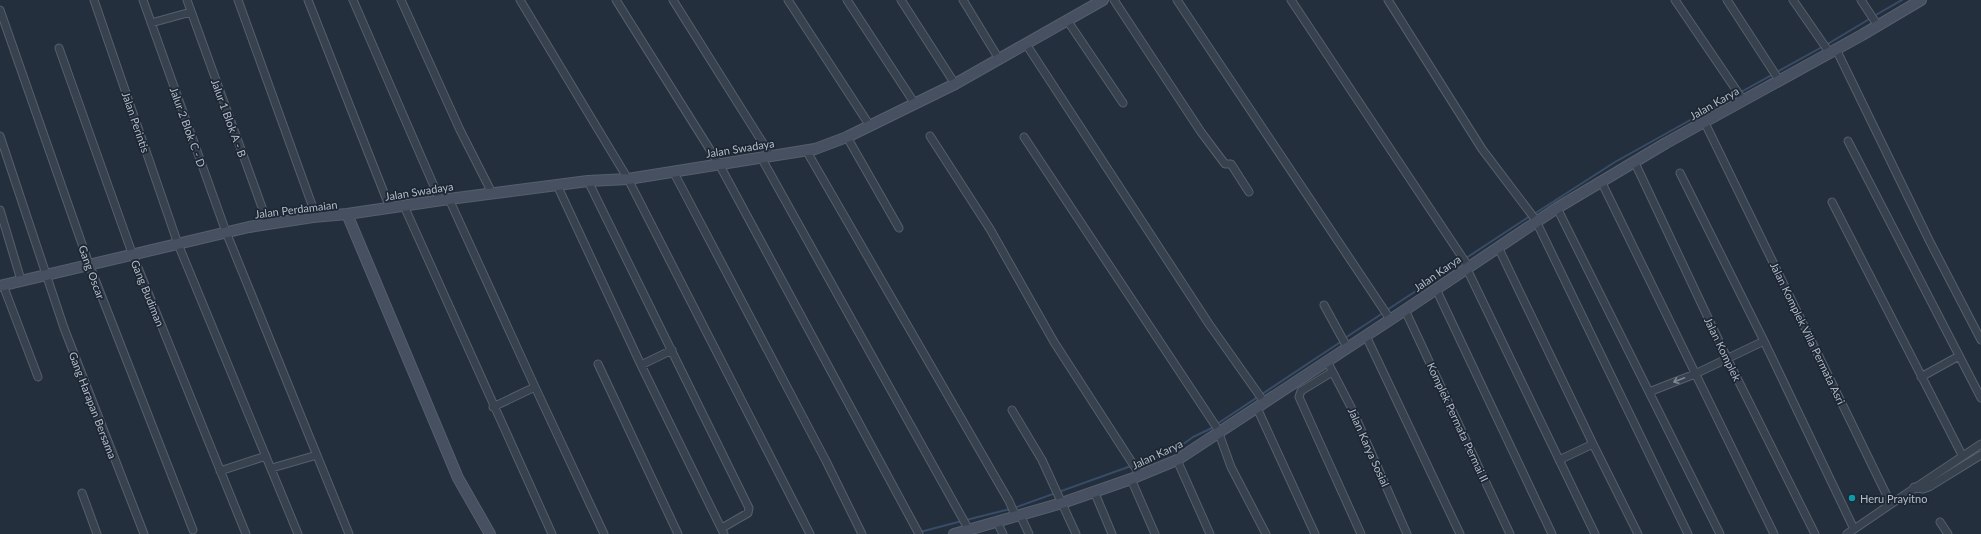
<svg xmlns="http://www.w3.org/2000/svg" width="1981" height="534" viewBox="0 0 1981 534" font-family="Lato,sans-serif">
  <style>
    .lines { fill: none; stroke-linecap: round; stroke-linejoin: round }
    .stream { stroke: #394c67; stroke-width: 2 }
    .street-casing { stroke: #565f6c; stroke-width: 9 }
    .secondary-casing { stroke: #565f6c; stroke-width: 12 }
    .street { stroke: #38414e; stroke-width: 7 }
    .secondary { stroke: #465061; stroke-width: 10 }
    .oneway { stroke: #7c8592 }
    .culture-dot { fill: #0f9aa8; stroke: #1d2633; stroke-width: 1.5 }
    .labels { text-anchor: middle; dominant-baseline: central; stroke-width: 3.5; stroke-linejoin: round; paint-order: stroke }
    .street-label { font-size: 11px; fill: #b4bcc9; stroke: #1d2633 }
    .poi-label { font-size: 11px; fill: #b4bcc9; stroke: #1d2633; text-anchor: start }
  </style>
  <rect width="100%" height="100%" fill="#242f3e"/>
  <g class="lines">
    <path class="stream" d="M1874,16L1902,0
      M1826,45L1871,18
      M1741,92L1822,47
      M1534,214L1615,162L1737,94
      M1387,310L1530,216
      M1345,338L1383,313
      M1217,424L1342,341
      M1135,465L1175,450L1193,437L1214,427
      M966,520L1014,508L1131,466
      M920,532L962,521"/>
    <defs>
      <path id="street" d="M94,0L178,244L298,534
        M143,0L226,232L349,534
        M187,0L268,224
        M238,0L316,216
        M308,0L390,208
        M353,0L440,200
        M401,0L460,130L492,193
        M520,0L628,179L810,534
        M616,0L719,164L919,534
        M673,0L771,156
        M788,0L870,126
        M847,0L915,104
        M901,0L955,84
        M963,0L999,59
        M1114,0L1201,132L1225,164H1231L1249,192
        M1177,0L1390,319
        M1291,0L1468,266
        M1388,0L1482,149L1535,219L1688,534
        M1675,0L1743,100
        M1727,0L1779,80
        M1793,0L1829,52
        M1861,0L1878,26
        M0,10L89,264L193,530
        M1067,20L1123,103
        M151,23L191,12
        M1026,44L1209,324L1262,399L1263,404
        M59,48L132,253L246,534
        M1836,49L1929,240L1981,340
        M1705,123L1891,504L1847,534
        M0,136L64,328L144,534
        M930,136L990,229L1054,342L1140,475
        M847,137L899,228
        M1024,137L1217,428L1231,467L1266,534
        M1848,141L1981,398
        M806,150L1009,501L1016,517
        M762,159L969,530
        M1635,163L1727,358L1815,534
        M673,171L826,461L862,534
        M1680,173L1764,341L1854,529
        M588,181L749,508L748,513L722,528
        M1601,181L1774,534
        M557,185L641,365L724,534
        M449,199L535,387L604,534
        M1832,202L1962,455
        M404,206L552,534
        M1557,208L1720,534
        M0,210L21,280
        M1498,247L1593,444
        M1466,267L1595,534
        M3,285L38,377
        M1436,289L1552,534
        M1324,305L1347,347
        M1405,310L1510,534
        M1366,336L1460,534
        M1327,361L1352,409L1407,534
        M598,364L678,534
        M641,365L672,350
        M1332,372L1301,391L1299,397L1361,534
        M1921,377L1959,356
        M1649,392L1695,374L1764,341
        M493,407L535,387
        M1257,408L1315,534
        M1012,410L1042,460L1076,534
        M1177,460L1210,534
        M1559,460L1593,444L1638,534
        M272,468L317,455
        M220,471L266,456
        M1131,479L1155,534
        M1914,487L1923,489L1929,487L1981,455
        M1094,491L1112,534
        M82,493L97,534
        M1891,504L1981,444
        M1020,515L1029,534
        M997,522L1003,534
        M1940,522L1948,534"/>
      <path id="secondary" d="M347,214L458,478L490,534
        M0,286L249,227L313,217L347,214L449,199L588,181L628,179L815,149L847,137L955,84L1103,0
        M954,534L1062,503L1131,479L1177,460L1405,310L1557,208L1666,143L1862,35L1921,0"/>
    </defs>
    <use href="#street" class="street-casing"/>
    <use href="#secondary" class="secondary-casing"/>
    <use href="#street" class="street"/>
    <use href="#secondary" class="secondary"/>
  </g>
  <defs><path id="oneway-shaft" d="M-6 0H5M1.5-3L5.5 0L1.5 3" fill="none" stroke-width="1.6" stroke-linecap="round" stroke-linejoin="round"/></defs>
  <use class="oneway" href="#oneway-shaft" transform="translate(1679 380) rotate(159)"/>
  <circle class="culture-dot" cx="1852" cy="498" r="4"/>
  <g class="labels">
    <g class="street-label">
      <text transform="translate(1714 103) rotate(-30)">Jalan Karya</text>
      <text transform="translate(229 118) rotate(70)">Jalur 1 Blok A - B</text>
      <text transform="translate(136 122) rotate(71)">Jalan Perintis</text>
      <text transform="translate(188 127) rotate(70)">Jalur 2 Blok C - D</text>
      <text transform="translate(740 148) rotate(-9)">Jalan Swadaya</text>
      <text transform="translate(419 191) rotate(-9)">Jalan Swadaya</text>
      <text transform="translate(296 209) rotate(-7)">Jalan Perdamaian</text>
      <text transform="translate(92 272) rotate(70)">Gang Oscar</text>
      <text transform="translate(1437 273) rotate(-35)">Jalan Karya</text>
      <text transform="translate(148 293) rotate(68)">Gang Budiman</text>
      <text transform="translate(1808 333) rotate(64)">Jalan Komplek Villa Permata Asri</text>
      <text transform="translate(1723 349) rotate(64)">Jalan Komplek</text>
      <text transform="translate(93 405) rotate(69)">Gang Harapan Bersama</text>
      <text transform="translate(1458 422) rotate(65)">Komplek Permata Permai II</text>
      <text transform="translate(1369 447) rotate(66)">Jalan Karya Sosial</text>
      <text transform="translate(1157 454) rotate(-25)">Jalan Karya</text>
    </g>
    <g class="poi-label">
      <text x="1860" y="498">Heru Prayitno</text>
    </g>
  </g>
</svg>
